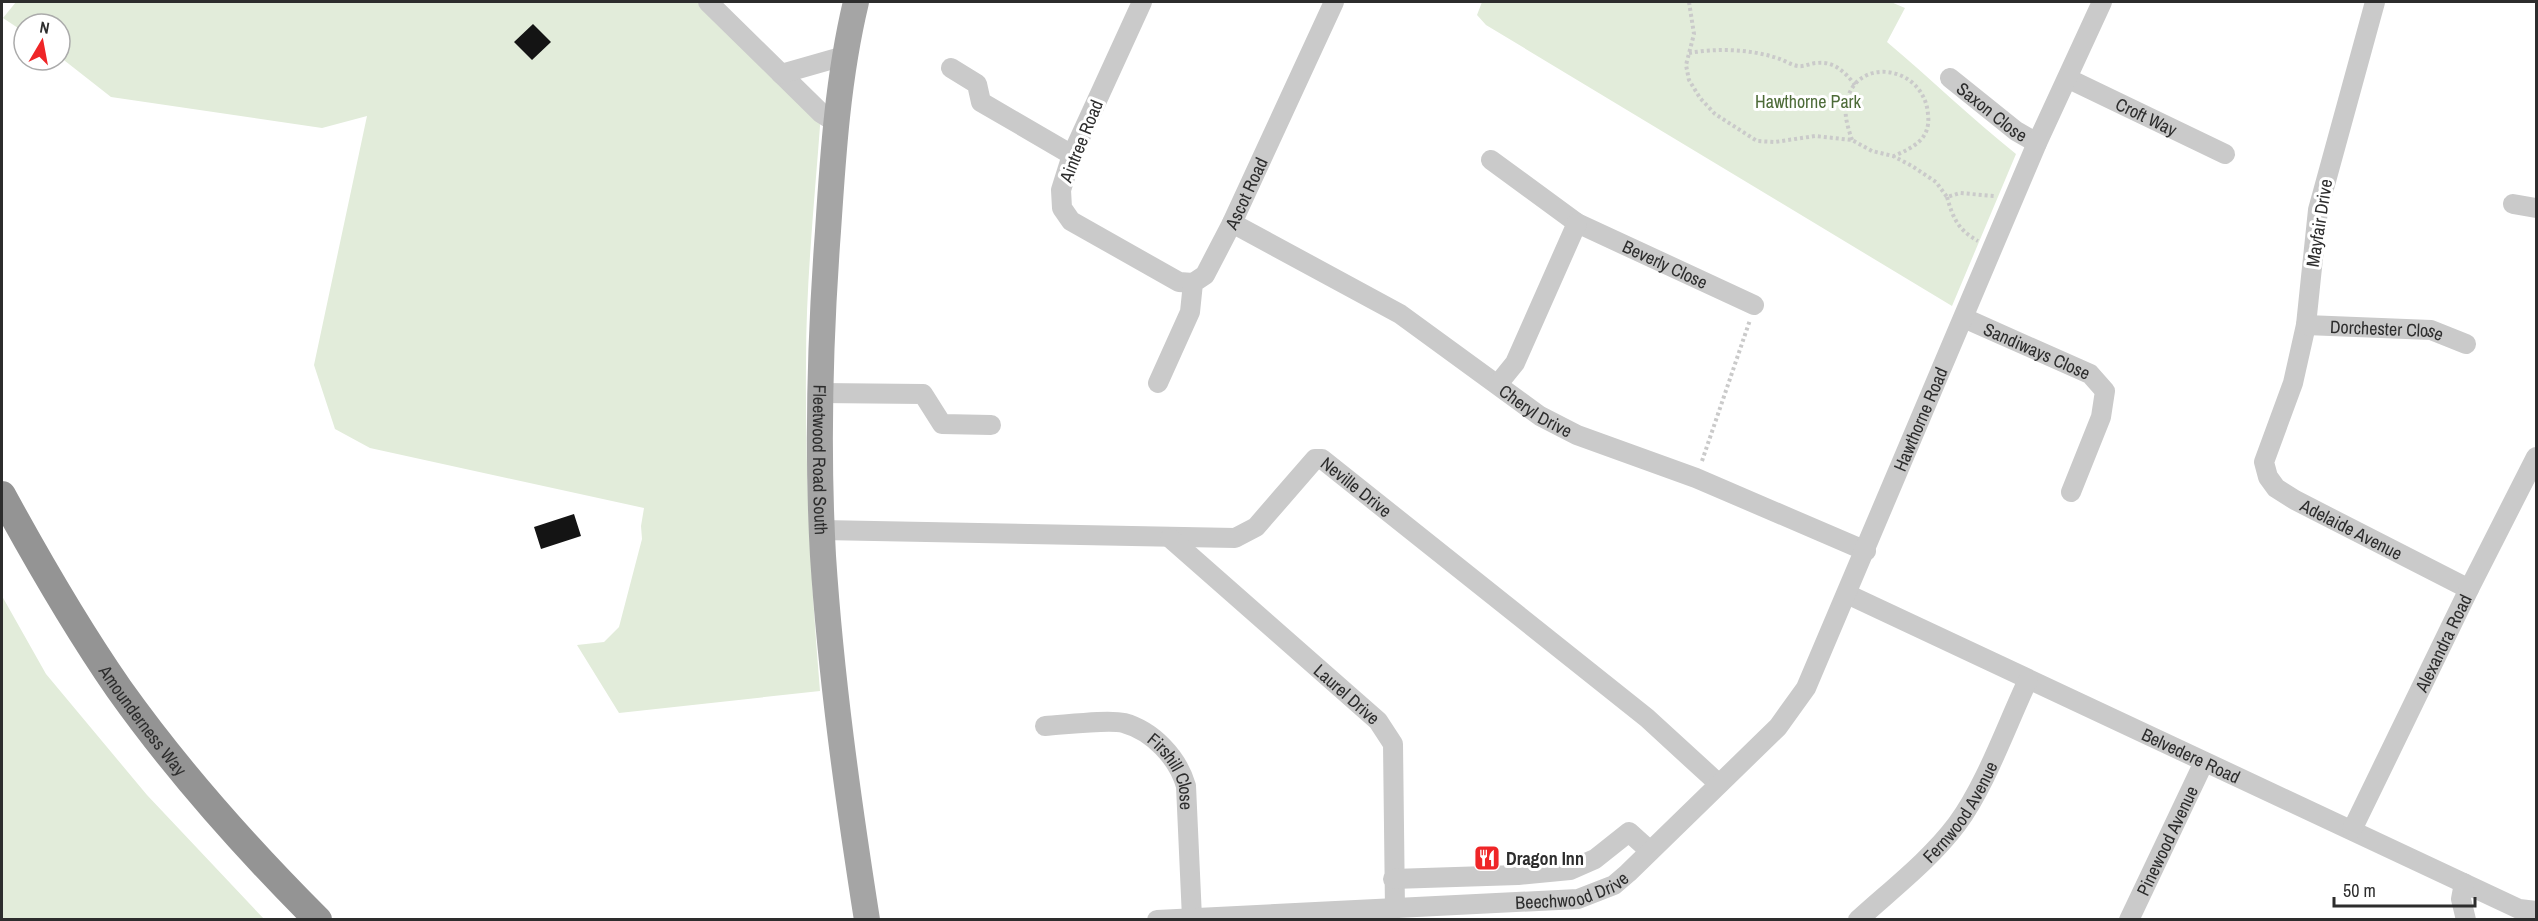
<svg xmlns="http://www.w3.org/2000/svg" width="2538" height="921" viewBox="0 0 2538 921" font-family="'Archivo Narrow',sans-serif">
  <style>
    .green { fill: #e2ecda }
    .building { fill: #141414 }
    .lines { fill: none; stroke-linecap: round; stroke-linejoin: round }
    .path { stroke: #cacaca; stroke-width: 4; stroke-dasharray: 3 3; stroke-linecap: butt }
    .minor { stroke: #cacaca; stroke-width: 20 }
    .major { stroke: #a5a5a5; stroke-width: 26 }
    .highway { stroke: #949494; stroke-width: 28 }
    .labels { text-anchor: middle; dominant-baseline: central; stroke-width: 6; stroke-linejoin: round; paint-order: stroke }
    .park-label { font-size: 18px; fill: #4d6b38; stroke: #fff }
    .street-label { font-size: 18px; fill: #2d2d2d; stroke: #fff }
    .poi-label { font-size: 18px; font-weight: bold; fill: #2d2d2d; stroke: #fff; text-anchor: start }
  </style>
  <rect width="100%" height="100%" fill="#fff"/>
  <path class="green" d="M16,2H708L821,113C815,196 806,279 806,363C805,473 811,582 820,691L619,713L577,645L604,642L619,627L642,539L641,526L644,508L370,448L335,429L314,365L367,116L322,128L111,97L60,57V24H24V32L3,18Z
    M1482,2H1891L1905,8L1887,42C1931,79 1971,118 2016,154L1952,306L1486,25L1477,15Z
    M2,596L46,674L147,795L264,919H2Z"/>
  <path class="building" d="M533,24L551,42L532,60L514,42Z
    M574,514L581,536L541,549L534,527Z"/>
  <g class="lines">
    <path class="path" d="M1689,2L1694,34L1686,65L1689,80L1700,98L1715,114L1757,141L1775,142L1815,136L1852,140L1872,151L1893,156L1912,166L1936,182L1947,197L1960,193L1994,196
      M1689,53C1717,48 1749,49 1777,58C1784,60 1791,65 1798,66C1804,67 1811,63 1817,63C1834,61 1845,72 1855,85
      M1852,140C1847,125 1842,109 1849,94C1864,57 1924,68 1928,114C1931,139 1914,147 1894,156
      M1947,197C1953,218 1958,230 1978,241
      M1702,461L1750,320"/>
    <g class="minor">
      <path d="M708,2L821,113L835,122"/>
      <path d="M1142,2L1072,155L1061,190L1062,208L1071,221L1179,282L1193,283"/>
      <path id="s1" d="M2375,2L2318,210L2306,325L2293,383L2264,462L2268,477L2276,488L2295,500L2469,589"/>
      <path d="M951,68L977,84L981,102L1072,155"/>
      <path d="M781,74L844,56"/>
      <path id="s2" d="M1950,78L2016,131L2037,143"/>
      <path id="s3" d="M2069,79L2225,154"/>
      <path id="s4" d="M1491,160L1577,223L1754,305"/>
      <path d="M2513,204L2536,208"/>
      <path id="s5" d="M1232,223L1400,314L1540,416L1577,435L1696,478L1866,551"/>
      <path id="s6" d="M1964,318L2090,374L2105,391L2101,417L2071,492"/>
      <path id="s7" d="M2306,325L2431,330L2466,344"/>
      <path id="s8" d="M1158,383L1190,312L1193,283L1205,275L1232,223L1334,2"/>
      <path d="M1498,384L1515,363L1577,223"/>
      <path d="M820,393L923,394L942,424L991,425"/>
      <path id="s9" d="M822,530L1235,538L1256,527L1315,459H1322L1647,718L1719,784"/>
      <path id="s10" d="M1170,538L1378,721L1393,744L1395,909"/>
      <path id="s11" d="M1847,594L2519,909L2536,911"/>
      <path id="s12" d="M1045,726C1064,725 1108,719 1124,723C1153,731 1178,758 1186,786L1192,918"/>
      <path id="s13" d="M2352,830L2469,589L2536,457"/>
      <path d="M1393,879L1518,875L1570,870L1595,859L1629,832L1650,851"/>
      <path d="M2464,883L2461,899L2466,920"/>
      <path id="s14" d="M1157,920L1578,899L1614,885L1628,873L1778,727L1806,688L2037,143L2102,2"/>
      <path id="s15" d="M1858,920C1892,889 1930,860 1957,824C1986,785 2007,724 2028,680"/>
      <path id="s16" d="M2129,920L2204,762"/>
    </g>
    <path class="major" id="s17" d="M856,2C838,77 833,154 828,231C820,339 817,448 823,556C831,678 848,799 867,920"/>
    <path class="highway" id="s18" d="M2,495C38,561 76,627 119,689C178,772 246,848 318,920"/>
  </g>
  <defs>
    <symbol id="restaurant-square" viewBox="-11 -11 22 22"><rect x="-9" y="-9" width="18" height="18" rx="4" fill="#ef2527" stroke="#fff"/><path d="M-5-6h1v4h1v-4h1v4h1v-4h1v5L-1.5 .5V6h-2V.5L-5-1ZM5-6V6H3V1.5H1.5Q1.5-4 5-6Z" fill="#fff"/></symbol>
  </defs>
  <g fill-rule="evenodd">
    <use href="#restaurant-square" x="1472" y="843" width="30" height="30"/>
  </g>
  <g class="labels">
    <g class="park-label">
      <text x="1808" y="101">Hawthorne Park</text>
    </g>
    <g class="street-label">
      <text stroke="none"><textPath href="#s2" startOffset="54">Saxon Close</textPath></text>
      <text stroke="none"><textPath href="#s3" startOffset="86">Croft Way</textPath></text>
      <text transform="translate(1081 141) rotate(-68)">Aintree Road</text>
      <text stroke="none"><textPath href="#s8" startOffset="213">Ascot Road</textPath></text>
      <text transform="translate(2319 223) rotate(-81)">Mayfair Drive</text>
      <text stroke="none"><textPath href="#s4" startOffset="204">Beverly Close</textPath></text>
      <text stroke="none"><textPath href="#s7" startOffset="81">Dorchester Close</textPath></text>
      <text stroke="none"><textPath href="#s6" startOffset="80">Sandiways Close</textPath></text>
      <text stroke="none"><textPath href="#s5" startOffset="358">Cheryl Drive</textPath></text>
      <text stroke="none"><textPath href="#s14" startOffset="1028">Hawthorne Road</textPath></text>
      <text stroke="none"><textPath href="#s17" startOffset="460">Fleetwood Road South</textPath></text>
      <text stroke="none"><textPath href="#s9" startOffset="578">Neville Drive</textPath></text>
      <text stroke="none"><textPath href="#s1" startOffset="590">Adelaide Avenue</textPath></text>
      <text stroke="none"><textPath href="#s13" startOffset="208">Alexandra Road</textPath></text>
      <text stroke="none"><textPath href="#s10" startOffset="236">Laurel Drive</textPath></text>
      <text stroke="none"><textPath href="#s18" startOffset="266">Amounderness Way</textPath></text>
      <text stroke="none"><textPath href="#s11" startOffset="380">Belvedere Road</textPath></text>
      <text stroke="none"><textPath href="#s12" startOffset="152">Firshill Close</textPath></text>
      <text stroke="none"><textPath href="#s15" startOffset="150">Fernwood Avenue</textPath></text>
      <text stroke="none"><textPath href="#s16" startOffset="88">Pinewood Avenue</textPath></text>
      <text stroke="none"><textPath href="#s14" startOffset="417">Beechwood Drive</textPath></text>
    </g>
    <g class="poi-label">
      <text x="1506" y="858">Dragon Inn</text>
    </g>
  </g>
  <rect width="2538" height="921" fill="none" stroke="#2d2d2d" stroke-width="6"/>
  <g transform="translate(42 42) rotate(10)"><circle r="28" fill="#ffffff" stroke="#ababab" stroke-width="1.5"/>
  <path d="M0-4.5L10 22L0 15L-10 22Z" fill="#ef2527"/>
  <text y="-9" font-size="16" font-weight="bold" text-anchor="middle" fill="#2d2d2d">N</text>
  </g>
  <path d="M2334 897v9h141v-9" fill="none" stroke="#2d2d2d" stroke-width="3"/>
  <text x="2343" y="897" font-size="18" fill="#2d2d2d" stroke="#ffffff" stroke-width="4.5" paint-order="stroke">50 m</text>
</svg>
